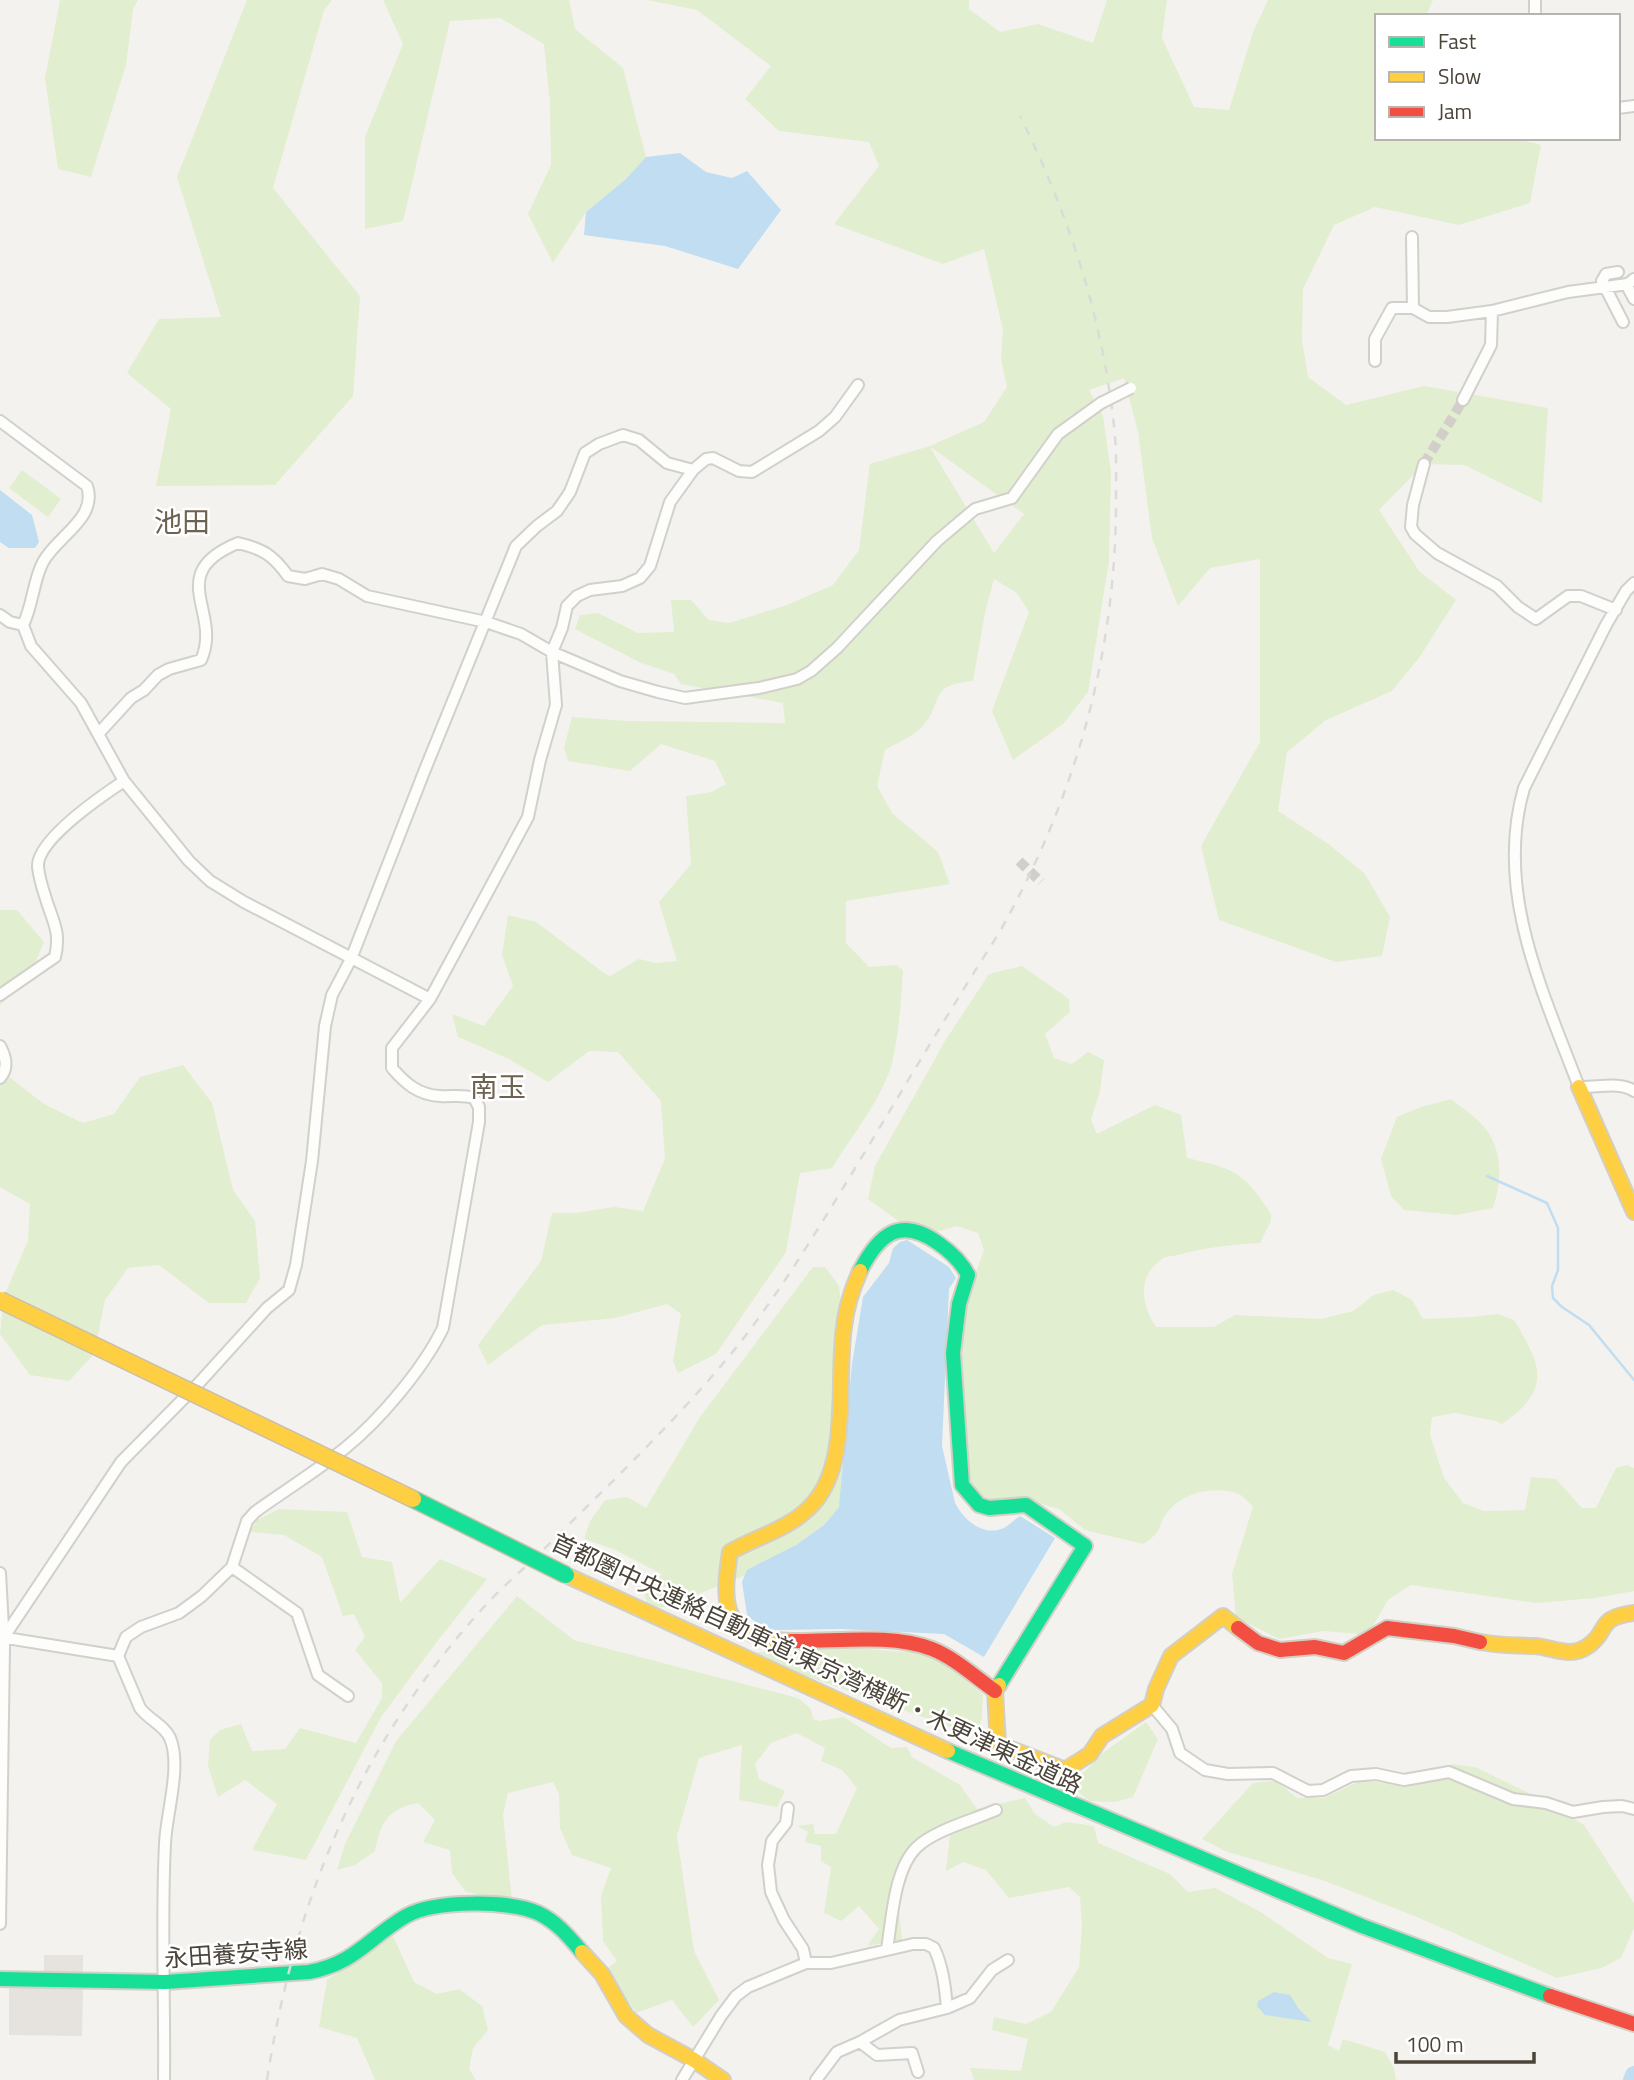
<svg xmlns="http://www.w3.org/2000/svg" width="1634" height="2080" viewBox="0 0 1634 2080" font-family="'Titillium Web','Noto Sans JP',sans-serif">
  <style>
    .green { fill: #e1eecf; fill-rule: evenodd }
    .parking { fill: #e6e3df }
    .water { fill: #c0ddf1 }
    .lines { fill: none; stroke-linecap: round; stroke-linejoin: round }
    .stream { stroke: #c0ddf1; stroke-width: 2.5 }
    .river { stroke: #c0ddf1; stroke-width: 18 }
    .street-tunnel { stroke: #d2cfca; stroke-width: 10; stroke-dasharray: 10 5; stroke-linecap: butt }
    .street-casing { stroke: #d2d0cb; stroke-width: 14 }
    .fast-casing { stroke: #d3cfc5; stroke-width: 18 }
    .slow-casing { stroke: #d3cfc5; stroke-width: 18 }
    .jam-casing { stroke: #d3cfc5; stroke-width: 18 }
    .street { stroke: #fdfdfc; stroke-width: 10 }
    .fast { stroke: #16e098; stroke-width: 14 }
    .slow { stroke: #ffcf43; stroke-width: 14 }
    .jam { stroke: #f24e42; stroke-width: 14 }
    .rail { stroke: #dbdbda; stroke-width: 2.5; stroke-dasharray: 9 9; stroke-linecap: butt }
    .street-bridge-casing { stroke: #d2d0cb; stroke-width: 14; stroke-linecap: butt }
    .fast-bridge-casing { stroke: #ccbfa9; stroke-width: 19; stroke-linecap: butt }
    .slow-bridge-casing { stroke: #ccbfa9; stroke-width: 19; stroke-linecap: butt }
    .street-bridge { stroke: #fdfdfc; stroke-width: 10 }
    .fast-bridge { stroke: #16e098; stroke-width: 16 }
    .slow-bridge { stroke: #ffcf43; stroke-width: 16 }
    .labels { text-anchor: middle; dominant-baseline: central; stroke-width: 5; stroke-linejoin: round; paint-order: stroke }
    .street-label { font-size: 24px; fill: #4b4439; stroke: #fff }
    .quarter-label { font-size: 28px; fill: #6e6250; stroke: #fff }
  </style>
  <rect width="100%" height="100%" fill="#f4f2ee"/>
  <path class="green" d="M60,0H138L133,9L126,65L91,177L58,169L45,78Z
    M247,0H332L324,10L273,188L360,296L353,396L275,485L156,486L171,409L127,373L159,319L221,317L177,177Z
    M383,0H569L575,29L623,68L646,157L626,179L586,212L553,263L528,214L551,165L550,103L544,44L500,18L450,21L403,221L365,229V137L403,44Z
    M647,0H969V9L1000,32L1038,24L1093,43L1107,0H1167L1162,38L1194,107L1229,110L1253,32L1268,0H1433L1426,16H1377V138H1515L1541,145L1530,203L1459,225L1375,207L1334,225L1303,289L1302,340L1308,377L1346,405L1424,386L1548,408L1542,503L1464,465L1424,464L1379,510L1419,571L1456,600L1419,658L1392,691L1326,720L1287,752L1278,811L1330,845L1365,874L1390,917L1382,956L1336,962L1219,920L1201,846L1260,742V559L1210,568L1178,606L1152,538L1138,432L1124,378L1089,390L1103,416L1111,472L1109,561L1088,692L1063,724L1013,760L992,711L1029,612L1017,593L994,579L985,613L973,681C927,685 945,700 923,726C915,736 896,743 885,750L877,786L892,813L938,852L950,884L846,901V943L869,967L897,965L903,970C901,1001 899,1033 892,1063C884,1095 850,1139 832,1168L800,1173L786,1252L716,1354L678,1373L673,1361L681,1314L667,1304L615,1318L542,1325L488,1365L478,1345L541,1261L552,1213H576L614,1207L643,1211L665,1159L661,1101L618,1052L589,1051L548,1082L509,1059L458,1037L452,1014L484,1026L513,986L502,955L508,915L536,922L604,973L610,976L639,959L656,963L677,961L659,902L691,864L686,796L712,792L726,784L715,761L661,744L630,771L568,761L564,748L572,717L626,721L785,723L783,703L681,684L674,674L639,662L575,629L580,615L598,613L638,633L674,632L671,600H691L709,620L729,623L787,605L833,585L859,550L870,464L930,446L984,422L1007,387L1001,359L1003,330L984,249L943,264L834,224L879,166L869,142L779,131L745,99L771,66L697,10ZM932,448L1024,514L994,553L931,449Z
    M22,470L61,499L48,517L9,488Z
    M0,910H17L44,942L30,976L0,1005Z
    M1022,966L1069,999L1070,1012L1045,1034L1054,1058L1072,1064L1088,1052L1104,1060L1100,1091L1091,1120L1097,1134L1155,1105L1181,1115L1187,1158C1235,1169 1243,1171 1271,1214V1221L1260,1243C1231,1245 1206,1247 1178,1255C1173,1256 1166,1256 1162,1259C1137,1276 1141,1305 1156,1327H1214L1235,1315L1321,1319L1353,1311L1374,1295L1393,1290L1412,1300L1423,1319L1472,1317L1498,1314L1514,1320C1542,1366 1552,1389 1502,1424L1496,1421L1455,1413L1432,1417L1430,1435L1444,1478L1463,1503L1484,1511L1525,1510L1531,1477L1556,1479L1582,1508H1596L1616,1468L1627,1465L1634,1468V1591L1595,1598L1536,1603L1411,1585L1388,1600L1371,1629L1359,1634L1324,1631L1279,1639L1236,1617L1232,1574L1253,1507C1248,1502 1243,1495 1236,1493C1215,1486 1184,1492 1169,1510C1156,1525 1166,1530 1143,1544L1085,1530L1059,1509L1038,1503L991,1518L969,1486L961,1376L962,1333L972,1283L984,1250L978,1233L957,1226L939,1231L915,1233L868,1199L875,1166L945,1041L989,974Z
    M183,1065L212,1103L233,1190L255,1221L260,1278L246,1303H209L159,1265L128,1268L105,1300L94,1354L69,1381L30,1375L0,1334L4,1296L28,1241L30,1204L0,1187V1070L44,1104L83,1123L114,1114L140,1077Z
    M1451,1099C1462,1108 1476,1117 1485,1128C1503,1150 1502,1182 1493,1208L1456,1215L1404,1210L1391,1196L1381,1159L1397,1117L1421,1107Z
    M813,1267H825L839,1286L853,1442L839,1507L824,1525L763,1568L666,1607L648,1608L644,1592L662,1574L613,1549L584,1539L590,1521L605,1500L627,1497L646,1508L700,1417Z
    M279,1509L347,1512L362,1557L392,1562L400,1603L440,1559L487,1579L439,1639L381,1717L306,1860L252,1850L277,1804L245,1780L218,1797L208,1766L210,1740L220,1730L241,1724L252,1751L285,1749L300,1728L356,1743L382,1698V1683L355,1650L365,1637L354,1614L343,1616L322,1557L284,1535L250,1532L257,1520Z
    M517,1596L574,1640L798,1698L811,1709L813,1719L819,1721L844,1717L891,1748L907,1747L912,1757L960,1785L977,1809L1025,1798L1035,1814L1054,1827L1066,1822L1094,1826L1098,1843L1170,1874L1188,1892L1215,1888L1259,1911L1328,1958L1352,1964L1328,2045L1339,2051L1343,2039L1385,2052L1394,2068L1396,2080H974L970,2068L1021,2071L1028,2039L992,2030L994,2017L1026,2024L1051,2012L1079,1967L1082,1926L1080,1897L1069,1887L1009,1898L986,1870L963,1862L946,1871L950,1835L941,1829L917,1838L901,1858L894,1890L899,1912L902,1940L867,1946L879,1929L859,1906L841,1921L824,1913L831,1867L821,1861V1846L805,1842L808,1832L797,1826L813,1824L815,1834H836L857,1788L842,1770L821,1761L825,1748L797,1733L771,1743L755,1764L759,1779L785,1791L777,1807L739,1800L742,1745L699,1758L677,1836L694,1951L719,2000L693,2027L672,2000L636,2013L607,1969L617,1961L603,1941L601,1896L611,1868L572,1855L560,1828L559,1794L553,1782L508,1793L503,1815L512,1900L466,1892L452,1873L450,1850L423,1842L435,1820L418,1803C387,1809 381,1822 375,1851L355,1865L337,1870L345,1844L396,1741Z
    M848,1647L904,1652L932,1647L947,1665L983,1695L982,1717L977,1736L778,1666L749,1653Z
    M1146,1722L1158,1739L1133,1797L1115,1802L1090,1801L1070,1786L1104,1752Z
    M1452,1764L1475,1767L1535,1796L1584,1825L1634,1903V1928L1621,1958L1601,1968L1557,1978L1417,1917L1325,1881L1225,1851L1202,1839L1253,1783L1276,1781L1297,1798H1324L1360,1781L1415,1785Z
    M393,1936L414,1982L437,1994L459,1989L482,2006L488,2030L473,2048L469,2069L476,2080H375L357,2038L319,2027L327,1980Z"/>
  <path class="parking" d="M44,1955H83V1974H44Z
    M9,1987L83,1988L82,2036L9,2035Z"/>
  <path class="water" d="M680,153L706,172L732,178L747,171L781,210L738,269L665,246L584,235L586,212L626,179L646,157Z
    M0,490L32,515L39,542L35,548H9L0,542Z
    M907,1240L949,1267L956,1278L949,1289L942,1446L955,1503C963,1519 982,1536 1001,1529C1008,1527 1015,1519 1020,1516L1055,1538L984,1657L944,1634L840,1629L777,1630L762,1628L747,1615L742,1582L747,1570L796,1545L824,1525L839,1507L852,1364L863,1297L889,1263L893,1248L900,1242Z
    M1274,1992L1290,1995L1298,2008L1312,2022L1265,2015L1257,2006L1258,2001Z"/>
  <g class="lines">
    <path class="stream" d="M1487,1176L1547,1203L1558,1228V1270L1552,1286L1553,1298L1562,1307L1589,1325L1634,1380"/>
    <path class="river" d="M1632,2080L1634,2075"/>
    <path class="street-tunnel" d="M1424,464L1463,400
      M1019,861L1041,882"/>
    <defs>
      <path id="street" d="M1535,16V0
        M1618,108L1634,106
        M1412,237L1413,308
        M1618,272L1606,274L1602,281L1623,322
        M1626,284L1634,299
        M1375,361V339L1392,308H1413L1429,317H1447L1492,311
        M1463,400L1491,345L1492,311L1568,292L1628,284L1634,279
        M0,421L87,486C98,518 57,536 43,562C33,581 33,605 23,625L31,646L81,703L124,781L189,861L210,881L244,902L430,999
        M1424,464L1413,505L1411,527L1415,534L1437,553L1497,586L1518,607L1536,619L1568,596H1581L1616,610
        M1634,583L1626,591L1606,625L1524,788C1494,891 1543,992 1579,1087C1596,1088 1620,1081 1634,1091
        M0,615L10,622L23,625
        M98,734L131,698L144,690L158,675L169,669L201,660C223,612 163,574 238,543C263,549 273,555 288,576L305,579L322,574L339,579L367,596L486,622L521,634L552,652L620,681L658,692L685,698L759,688L797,679L811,671L837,648L937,541L975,509L1012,498L1058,434L1101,403
        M0,995L55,957C61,932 53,922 46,899C43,890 39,877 38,867C36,840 103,795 124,781
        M0,1046C6,1057 9,1068 0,1078
        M232,1567L297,1613L318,1675L348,1696
        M0,1573L4,1646L0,1924
        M0,1637L118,1656
        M4,1637L121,1462L199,1383L267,1308L289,1290L296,1265L312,1161L325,1026L332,995L351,959L424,772L516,546L537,526L557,511L570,492L585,453L599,444L623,435L639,440L667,463L693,470
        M1152,1705L1172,1729L1180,1753L1205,1770L1228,1774L1273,1773L1308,1791L1323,1790L1351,1776L1376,1774L1404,1780L1449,1772L1513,1799L1546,1803L1573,1812L1603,1807L1622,1806L1634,1809
        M788,1808L786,1823L772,1841L768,1865L771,1892L784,1920L803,1949L806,1963
        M887,1949C892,1919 894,1869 917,1847C935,1830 973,1820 996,1810
        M860,2042L877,2055L912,2053L918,2072
        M164,2080C165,2001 161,1922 165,1844C166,1814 182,1766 170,1738C165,1726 148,1719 140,1708L118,1656L126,1637L141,1627L179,1613L202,1596L232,1567L247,1521L255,1512C284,1491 315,1472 344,1449C380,1420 423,1369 443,1328L479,1122V1107L474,1098C461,1094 452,1097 440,1096C418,1095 405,1083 392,1068V1048L430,999L528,817L540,760L556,705L552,652L562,628L567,606L577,596L590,590L622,586L640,578L650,566L670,502L693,470L706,459L713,458L739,471L752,472L819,431L835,417L858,385
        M682,2080L721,2016L736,1996L748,1987L806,1963H831L913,1944H926L934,1948C943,1967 945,1986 947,2008
        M816,2080L837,2052L860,2042L899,2020L947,2008L970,1998L992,1970L1008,1960"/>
      <path id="fast" d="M860,1271C879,1234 900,1216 938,1243C951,1252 961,1261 968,1275L959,1304L953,1353L962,1485L979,1505L989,1508L1026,1505L1085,1546L999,1685
        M948,1751L1362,1926L1550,1996
        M0,1979L165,1982L309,1972C356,1963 368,1938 406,1916C434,1900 509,1900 538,1913C557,1922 569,1937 582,1952"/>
      <path id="slow" d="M1579,1087L1634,1212
        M566,1575L948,1751
        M791,1641C724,1639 721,1609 730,1552C756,1537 788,1529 809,1508C852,1467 836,1381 844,1327C846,1308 852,1289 860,1271
        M1480,1642C1502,1646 1513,1645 1534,1646C1553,1647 1570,1659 1588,1646C1610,1631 1595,1618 1634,1613
        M999,1685L995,1691L998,1744L1065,1770L1090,1754L1102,1736L1152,1705L1156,1689L1171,1656L1223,1616L1238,1628
        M582,1952L602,1974L626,2016L648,2035L694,2060L723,2080"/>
      <path id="jam" d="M1238,1628L1258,1643L1280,1650L1315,1647L1344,1653L1387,1628L1454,1636L1480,1642
        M791,1641C834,1642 891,1633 932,1649C955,1658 975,1677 995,1691
        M1550,1996L1634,2024"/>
    </defs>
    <use href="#street" class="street-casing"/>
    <use href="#fast" class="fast-casing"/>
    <use href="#slow" class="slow-casing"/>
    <use href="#jam" class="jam-casing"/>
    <use href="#street" class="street"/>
    <use href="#fast" class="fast"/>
    <use href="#slow" class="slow"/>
    <use href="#jam" class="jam"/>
    <path class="rail" d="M267,2080C295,1898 359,1745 483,1608C500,1589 520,1572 538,1555C607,1486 678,1420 739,1344C782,1289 818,1229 854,1170C902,1091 949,1011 999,933C1074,801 1116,656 1116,503C1116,475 1117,446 1113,418C1101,312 1067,211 1020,116"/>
    <defs>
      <path id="street-bridge" d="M1101,403L1131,388"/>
      <path id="fast-bridge" d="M413,1499L566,1575"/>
      <path id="slow-bridge" d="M0,1300L413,1499"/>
    </defs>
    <use href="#street-bridge" class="street-bridge-casing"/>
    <use href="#fast-bridge" class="fast-bridge-casing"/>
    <use href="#slow-bridge" class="slow-bridge-casing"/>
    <use href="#street-bridge" class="street-bridge"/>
    <use href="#fast-bridge" class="fast-bridge"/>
    <use href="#slow-bridge" class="slow-bridge"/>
  </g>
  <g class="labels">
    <g class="street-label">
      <text transform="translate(817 1663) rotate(25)">首都圏中央連絡自動車道;東京湾横断・木更津東金道路</text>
      <text transform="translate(236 1953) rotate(-4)">永田養安寺線</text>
    </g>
    <g class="quarter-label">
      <text x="182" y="521">池田</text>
      <text x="498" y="1086">南玉</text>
    </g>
  </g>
  <rect x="1375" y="14" width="245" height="126" fill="#ffffff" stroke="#b7b4b0" stroke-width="2"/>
  <rect x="1389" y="37" width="35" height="10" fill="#16e098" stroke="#b7b4b0" stroke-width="2"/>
  <text x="1438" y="49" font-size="21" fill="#4b4439">Fast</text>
  <rect x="1389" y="72" width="35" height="10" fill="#ffcf43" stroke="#b7b4b0" stroke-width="2"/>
  <text x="1438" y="84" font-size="21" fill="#4b4439">Slow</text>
  <rect x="1389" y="107" width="35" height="10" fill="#f24e42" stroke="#b7b4b0" stroke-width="2"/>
  <text x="1438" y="119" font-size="21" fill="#4b4439">Jam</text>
  <path d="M1396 2052v10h138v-10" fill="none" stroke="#4b4439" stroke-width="3.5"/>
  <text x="1406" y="2052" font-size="21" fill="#4b4439" stroke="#ffffff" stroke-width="5" paint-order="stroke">100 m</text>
</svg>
